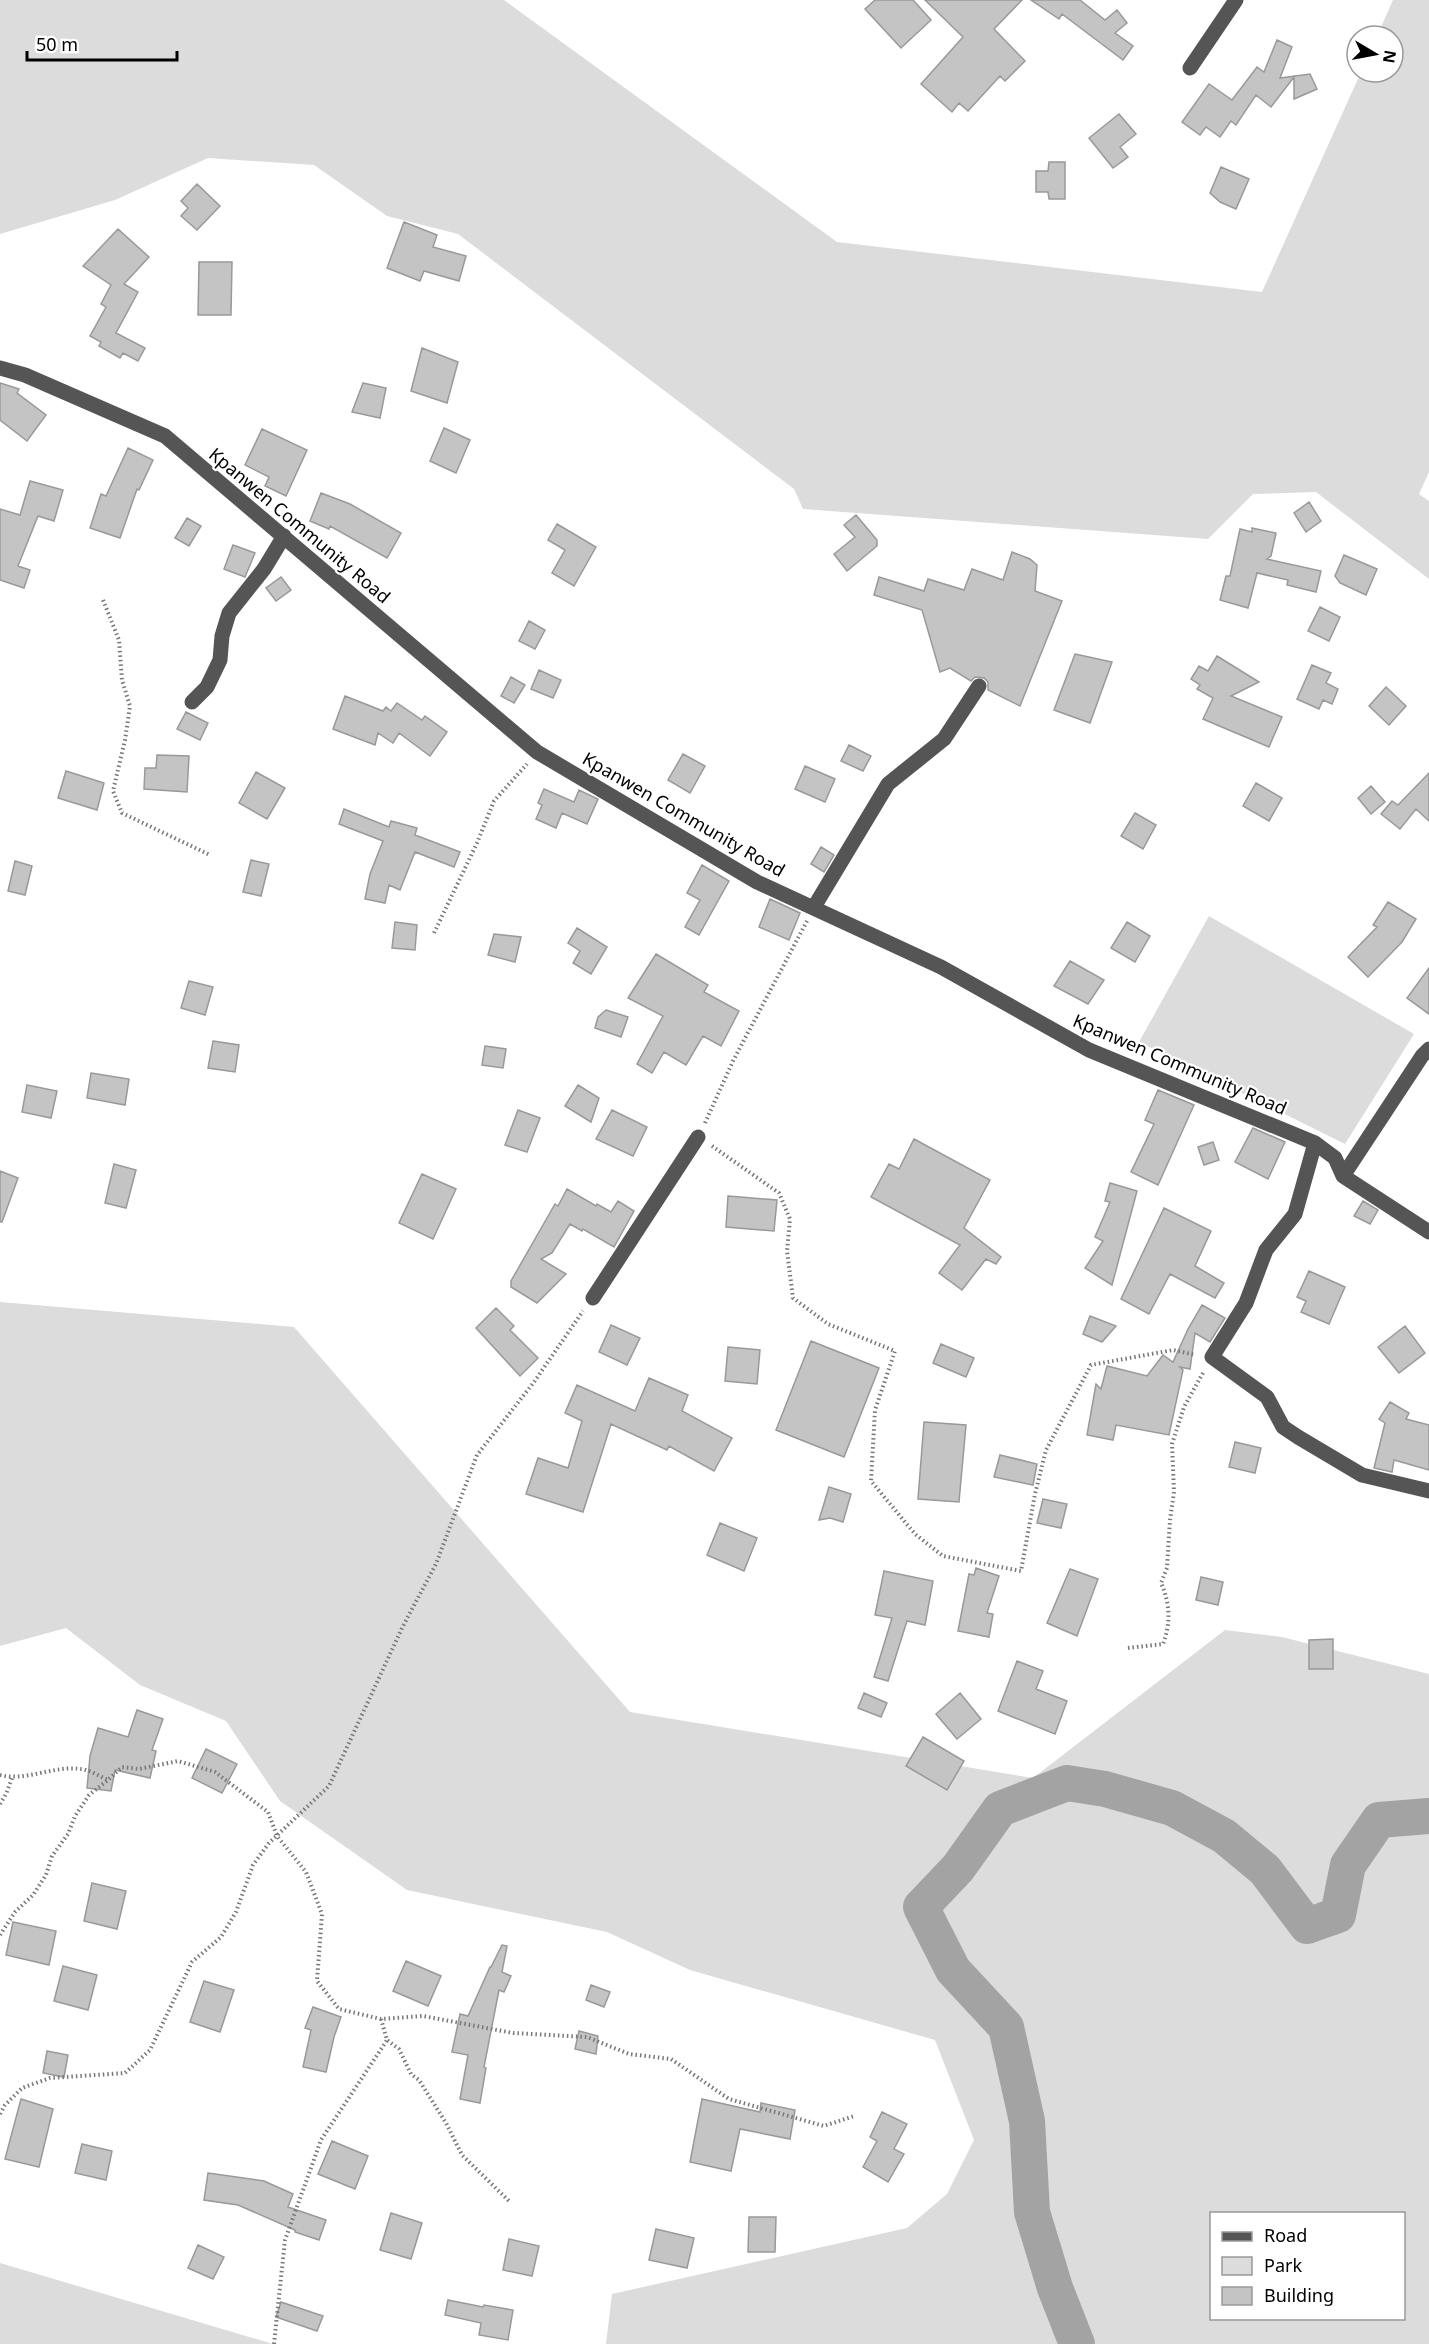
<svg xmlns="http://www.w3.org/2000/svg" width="1429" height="2344" viewBox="0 0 1429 2344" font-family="'Noto Sans',sans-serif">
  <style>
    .green { fill: #dcdcdc; fill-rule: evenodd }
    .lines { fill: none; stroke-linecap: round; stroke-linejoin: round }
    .river { stroke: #a3a3a3; stroke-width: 36 }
    .building { fill: #c4c4c4; stroke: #999; stroke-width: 1.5 }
    .path { stroke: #777; stroke-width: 4; stroke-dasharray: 1.5 3; stroke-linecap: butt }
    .minor { stroke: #555; stroke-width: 15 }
    .labels { text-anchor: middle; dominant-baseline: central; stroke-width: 4.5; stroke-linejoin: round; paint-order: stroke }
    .street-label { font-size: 18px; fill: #000; stroke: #fff }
  </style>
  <rect width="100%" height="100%" fill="#fff"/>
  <path class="green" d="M0,0H504L837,242L1262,292L1361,72H1393V36H1377L1393,0H1429V472L1419,494L1429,501V579L1316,492L1253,494L1208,539L803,509L794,489L458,234L387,216L314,165L208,158L115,200L0,234Z
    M1209,916L1414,1034L1345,1144L1139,1042Z
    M0,1302L294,1327L630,1712L1033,1778L1225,1630L1282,1637L1429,1674V2344H606L612,2294L907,2228L947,2194L974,2140L935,2040L690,1970L607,1932L407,1890L280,1801L226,1721L140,1685L66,1628L0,1646ZM1212,2214H1404V2318H1212Z
    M0,2263L273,2344H0Z"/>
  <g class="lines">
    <path class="river" d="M1077,2344L1055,2288L1032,2212L1027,2121L1006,2027L953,1970L921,1907L958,1868L1000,1809L1067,1783L1105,1789L1172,1808L1224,1836L1265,1870L1307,1926L1338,1915L1348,1865L1379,1820L1429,1816"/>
  </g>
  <path class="building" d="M875,0H913L931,20L901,48L865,9Z
    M925,0H1022L994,29L1025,61L1005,81L1000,76L968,111L959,103L952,112L921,84L963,37Z
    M1031,0H1080L1105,20L1117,10L1127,23L1115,33L1133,46L1123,60L1062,14L1059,19Z
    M1277,40L1292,47L1280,78L1310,74L1317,89L1294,99V77L1271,107L1256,95L1236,125L1231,121L1220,137L1206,127L1200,135L1182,122L1209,84L1232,100L1257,67L1264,72Z
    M1119,114L1136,134L1120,147L1128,157L1113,168L1089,138Z
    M1049,162H1065V199H1049L1048,192H1036V171H1048Z
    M1221,167L1249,179L1236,209L1220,202L1210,193Z
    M197,184L220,206L197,230L181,216L188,208L181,201Z
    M404,222L437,235L433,247L466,256L459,281L424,271L420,281L387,268Z
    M118,229L149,257L124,284L138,292L116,333L145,348L138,361L123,353L120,358L99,346L101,342L90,336L106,307L101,304L111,285L83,266Z
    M199,262H232L231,315H198Z
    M422,348L458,362L447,403L411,391Z
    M0,383L19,389L17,393L46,415L27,441L0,420Z
    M363,383L386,388L380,418L352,412Z
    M444,428L470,440L456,473L430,461Z
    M262,429L307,450L286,496L265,486L269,477L245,465Z
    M128,448L153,460L139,490L137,489L120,538L90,528L101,494L106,496Z
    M30,481L63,490L54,521L38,516L18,566L30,570L24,588L0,580V509L20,515Z
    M321,493L350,504L401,533L387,558L330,526L329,529L310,521Z
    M1309,502L1321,521L1306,532L1294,513Z
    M856,515L877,540V546L847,571L834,554L855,537L844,525Z
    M187,518L201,526L189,546L175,538Z
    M557,524L596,547L574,586L552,573L565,550L548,540Z
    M1252,528L1276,533L1271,556L1267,559L1321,571L1316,592L1287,585L1288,580L1257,573L1248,608L1220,600L1226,576H1230L1240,529L1252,532Z
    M233,545L255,553L245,577L224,569Z
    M1012,552L1030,559L1037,565L1035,591L1062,601L1020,706L988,690V682L984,678L975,677L971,681L950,668L940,672L922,610L874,595L879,577L924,591L928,579L964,590L972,569L1003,580Z
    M1344,555L1377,569L1366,595L1340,583L1335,576Z
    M281,577L291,590L276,601L266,588Z
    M1320,607L1340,617L1329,641L1308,631Z
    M529,621L545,630L535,649L519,641Z
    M1075,654L1112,662L1090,723L1054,710Z
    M1217,656L1259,682L1231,696L1282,717L1269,747L1203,719L1213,698L1197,689L1200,685L1191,679L1199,666L1208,671Z
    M1312,665L1331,673L1326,683L1338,689L1332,704L1323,700L1319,709L1297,699Z
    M539,670L561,680L553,698L531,689Z
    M511,677L525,685L514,703L501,696Z
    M1386,687L1406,706L1389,725L1369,706Z
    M345,696L383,711L386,707L391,711L397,703L422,720L425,716L447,732L430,756L399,733L393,743L378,733L375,745L333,729Z
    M186,712L208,723L200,740L177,729Z
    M849,745L871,756L863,771L841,761Z
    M683,754L705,766L690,793L668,780Z
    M157,755L189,756L187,792L144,789L145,768H156Z
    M805,766L835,779L825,802L795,789Z
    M66,771L104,783L97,810L58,798Z
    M256,772L285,788L267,819L239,803Z
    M1429,773V821L1416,809L1400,829L1381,814L1392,801L1398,805Z
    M1256,783L1282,798L1269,821L1243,806Z
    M1371,786L1385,802L1371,814L1358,798Z
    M544,789L574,802L579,790L598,799L587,824L562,813L556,828L536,819L542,805L538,803Z
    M344,809L389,827L391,821L417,828L415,835L460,852L454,867L415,852L400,890L389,885L385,903L365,899L370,874L383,841L339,824Z
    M1135,813L1156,825L1143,849L1121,836Z
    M821,847L834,855L824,872L811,864Z
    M251,860L269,864L261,896L243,892Z
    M15,861L32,866L25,895L8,891Z
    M702,865L729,881L699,935L685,927L700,900L687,893Z
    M770,899L800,913L789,940L759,927Z
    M1388,902L1416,919L1402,942L1368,977L1348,957L1377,927L1373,925Z
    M395,922L417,925L415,950L392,948Z
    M1127,922L1150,936L1135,962L1111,948Z
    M577,928L607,947L591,974L573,963L580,951L568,943Z
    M494,934L521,937L515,962L488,955Z
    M656,954L708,985L704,992L739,1011L721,1046L703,1036L686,1065L664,1052L652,1073L637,1064L663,1016L628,998Z
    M1070,961L1104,980L1088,1004L1054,986Z
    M1429,968V1014L1407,998Z
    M189,981L213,987L205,1015L181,1008Z
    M606,1010L628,1017L621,1037L595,1028L598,1017Z
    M213,1041L239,1045L235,1072L208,1068Z
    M485,1046L506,1049L503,1068L482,1065Z
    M91,1073L129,1079L125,1105L87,1098Z
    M27,1085L57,1091L51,1118L22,1112Z
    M578,1085L599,1098L591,1122L565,1106Z
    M1158,1090L1194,1105L1158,1185L1131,1172L1154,1124L1145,1120Z
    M518,1110L540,1118L527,1152L505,1145Z
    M612,1110L647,1127L633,1156L596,1139Z
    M1253,1128L1285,1142L1268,1179L1235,1162Z
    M914,1139L990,1180L964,1228L1001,1257L996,1264L986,1259L962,1290L939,1273L960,1245L871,1197L889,1164L899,1169Z
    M1213,1142L1219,1160L1204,1165L1198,1147Z
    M114,1164L136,1170L126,1208L105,1203Z
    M0,1171L18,1178L2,1222H0Z
    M422,1174L456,1189L433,1239L399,1223Z
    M1110,1183L1137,1191L1112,1285L1085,1268L1103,1241L1095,1237L1110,1202L1105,1201Z
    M567,1189L596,1206L597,1204L611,1212L618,1201L634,1211L614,1247L583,1229L582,1231L570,1224L552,1253L541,1259L566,1274L537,1303L511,1287V1281L555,1204L558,1206Z
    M728,1196L777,1200L774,1231L726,1227Z
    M1363,1201L1378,1210L1370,1224L1354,1216Z
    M1164,1208L1211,1231L1195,1266L1224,1283L1215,1298L1170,1274L1149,1314L1121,1299Z
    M1309,1271L1345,1287L1329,1324L1301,1312L1306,1301L1297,1297Z
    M1202,1305L1225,1318L1210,1342L1195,1333L1190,1369L1180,1367L1183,1370L1169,1435L1116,1425L1113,1440L1087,1435L1096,1384L1101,1389L1107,1366L1147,1376L1163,1355L1173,1362L1188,1329Z
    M496,1308L514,1326L510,1330L538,1358L520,1376L476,1328Z
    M1090,1316L1116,1326L1102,1342L1083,1334Z
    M611,1325L640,1338L627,1365L599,1352Z
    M1405,1326L1425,1353L1399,1373L1378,1347Z
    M811,1341L879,1368L844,1457L776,1430Z
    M941,1344L974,1358L966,1377L933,1363Z
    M728,1347L760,1350L757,1384L725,1381Z
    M649,1378L688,1395L682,1411L732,1438L714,1471L669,1446L667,1450L611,1424L583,1512L526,1494L538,1458L568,1468L582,1421L565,1413L577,1385L635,1411Z
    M1390,1402L1409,1413L1406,1419L1429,1425V1470L1394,1460L1392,1472L1374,1468L1385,1423L1379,1419Z
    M924,1422L966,1425L959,1502L918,1499Z
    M1235,1442L1261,1448L1255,1473L1229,1467Z
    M1000,1455L1037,1464L1033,1485L994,1477Z
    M829,1487L851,1494L843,1522L830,1518L819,1520Z
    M1043,1499L1067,1504L1061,1528L1037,1523Z
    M720,1523L757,1538L744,1571L707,1555Z
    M976,1568L999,1576L987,1613L993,1614L989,1637L958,1631L969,1574L974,1575Z
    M1070,1569L1098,1579L1077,1636L1047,1623Z
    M884,1571L933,1581L925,1625L907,1621L888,1681L874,1677L892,1618L875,1615Z
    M1201,1577L1223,1582L1218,1605L1196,1600Z
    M1333,1639V1669H1309V1640Z
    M1017,1661L1043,1671L1036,1689L1067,1701L1055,1734L998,1711Z
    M864,1693L887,1703L881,1717L858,1708Z
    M960,1693L981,1719L957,1739L936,1714Z
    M137,1710L163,1719L152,1750L156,1751L150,1778L115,1770L111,1791L87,1788L90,1756L98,1728L128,1737Z
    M923,1737L964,1761L947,1790L906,1766Z
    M206,1749L237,1764L222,1793L192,1778Z
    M92,1883L126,1891L117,1929L84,1921Z
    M13,1922L56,1931L49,1965L6,1955Z
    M502,1945L507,1946L502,1972L511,1976L504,1992L499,1990L484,2067L486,2068L480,2103L460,2099L468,2055L452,2052L460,2014L468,2016L490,1967H491Z
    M406,1961L441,1976L428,2006L393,1991Z
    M63,1966L97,1975L88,2010L54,2001Z
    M204,1981L234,1990L220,2032L190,2022Z
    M591,1985L610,1992L604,2007L586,2000Z
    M313,2007L341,2017L334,2037L326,2072L303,2067L311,2030L305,2028Z
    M579,2031L598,2036L596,2054L575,2049Z
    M47,2051L68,2055L64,2077L43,2073Z
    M21,2099L53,2109L39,2167L5,2159Z
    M702,2099L760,2112L761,2103L795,2110L790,2139L740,2129L731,2171L690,2162Z
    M882,2112L907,2124L894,2149L904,2154L888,2182L863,2167L877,2141L870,2137Z
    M332,2141L368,2156L355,2189L318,2174Z
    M82,2144L112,2151L106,2180L75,2173Z
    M208,2173L264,2181L293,2194L288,2207L326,2220L319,2240L295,2232V2230L238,2205L204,2200Z
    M391,2213L422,2223L411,2259L380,2250Z
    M749,2217H776L775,2252H748Z
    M656,2229L694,2238L687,2268L649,2260Z
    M509,2239L539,2246L532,2276L503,2270Z
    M198,2245L224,2257L213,2279L188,2268Z
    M448,2300L483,2307L484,2305L513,2310L508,2340L479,2335L481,2323L445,2315Z
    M281,2302L323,2316L317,2331L276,2317Z"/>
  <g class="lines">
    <path class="path" d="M103,600L119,640L122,680L130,706L125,740L113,791L122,813L210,855
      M434,933L477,843L494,801L527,764
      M705,1123L733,1061L807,921
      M712,1146L779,1193L790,1219L787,1251L793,1298L828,1324L895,1351L875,1410L871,1481L915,1534L943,1556L1021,1571L1035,1494L1046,1450L1091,1365L1173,1350L1196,1355
      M1128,1648L1163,1644C1171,1623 1170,1603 1161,1583L1167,1568L1170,1520L1174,1492L1172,1444L1184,1407L1204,1371
      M0,1775C28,1782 57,1763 86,1770C93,1772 101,1777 108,1780L122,1767L139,1769L178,1761L215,1772L268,1812L277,1836L306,1872L322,1914L317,1981L339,2009L381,2019L423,2016L513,2033L587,2037L629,2054L671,2059L729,2099L824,2126L854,2116
      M0,1804L6,1794L12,1778
      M0,1935L15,1912L33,1895L46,1875L52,1856L68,1834L75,1816L89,1795L108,1780
      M381,2019L387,2040L399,2049L411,2074L419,2080L446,2123L462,2155L510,2202
      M0,2114L5,2105L22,2088L50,2078L125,2073L150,2050L192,1962L221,1937L236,1912L253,1865L269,1843L329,1786L403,1626L436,1564L477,1455L534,1382L583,1311
      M274,2344L285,2240L321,2140L387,2040"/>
    <path class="minor" d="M1190,68L1236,0
      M0,368L25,375L165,436L537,752L757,882L941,967L1089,1050L1315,1143L1335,1158L1343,1176L1429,1232
      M192,702L207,687L220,660L222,636L229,613L264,569L284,536
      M814,907L888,784L944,739L979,686
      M1315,1143L1295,1214L1266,1250L1246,1303L1212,1357L1267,1397L1283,1427L1298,1437L1362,1475L1429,1491
      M1343,1176L1422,1056L1429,1049
      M593,1298L698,1137"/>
  </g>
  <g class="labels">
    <g class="street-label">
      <text transform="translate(300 525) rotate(40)">Kpanwen Community Road</text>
      <text transform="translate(684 814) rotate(30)">Kpanwen Community Road</text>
      <text transform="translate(1180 1064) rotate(23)">Kpanwen Community Road</text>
    </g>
  </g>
  <rect x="1210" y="2212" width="195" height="108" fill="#ffffff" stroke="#999999" stroke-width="1.5"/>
  <rect x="1222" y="2232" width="30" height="9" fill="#555555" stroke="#999999" stroke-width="1.5"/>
  <text x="1264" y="2242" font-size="18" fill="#000000">Road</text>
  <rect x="1222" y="2257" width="30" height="18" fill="#dcdcdc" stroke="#999999" stroke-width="1.5"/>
  <text x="1264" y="2272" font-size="18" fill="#000000">Park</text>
  <rect x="1222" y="2287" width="30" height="18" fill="#c4c4c4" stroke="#999999" stroke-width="1.5"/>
  <text x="1264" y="2302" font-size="18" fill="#000000">Building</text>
  <g transform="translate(1375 54) rotate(100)"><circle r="28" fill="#ffffff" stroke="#999999" stroke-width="1.5"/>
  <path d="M0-4.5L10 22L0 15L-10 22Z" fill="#000000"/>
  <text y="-9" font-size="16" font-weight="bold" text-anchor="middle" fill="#000000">N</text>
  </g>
  <path d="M27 51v9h150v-9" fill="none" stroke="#000000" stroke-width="3"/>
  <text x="36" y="51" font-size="18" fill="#000000" stroke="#ffffff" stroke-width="4.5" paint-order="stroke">50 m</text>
</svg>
